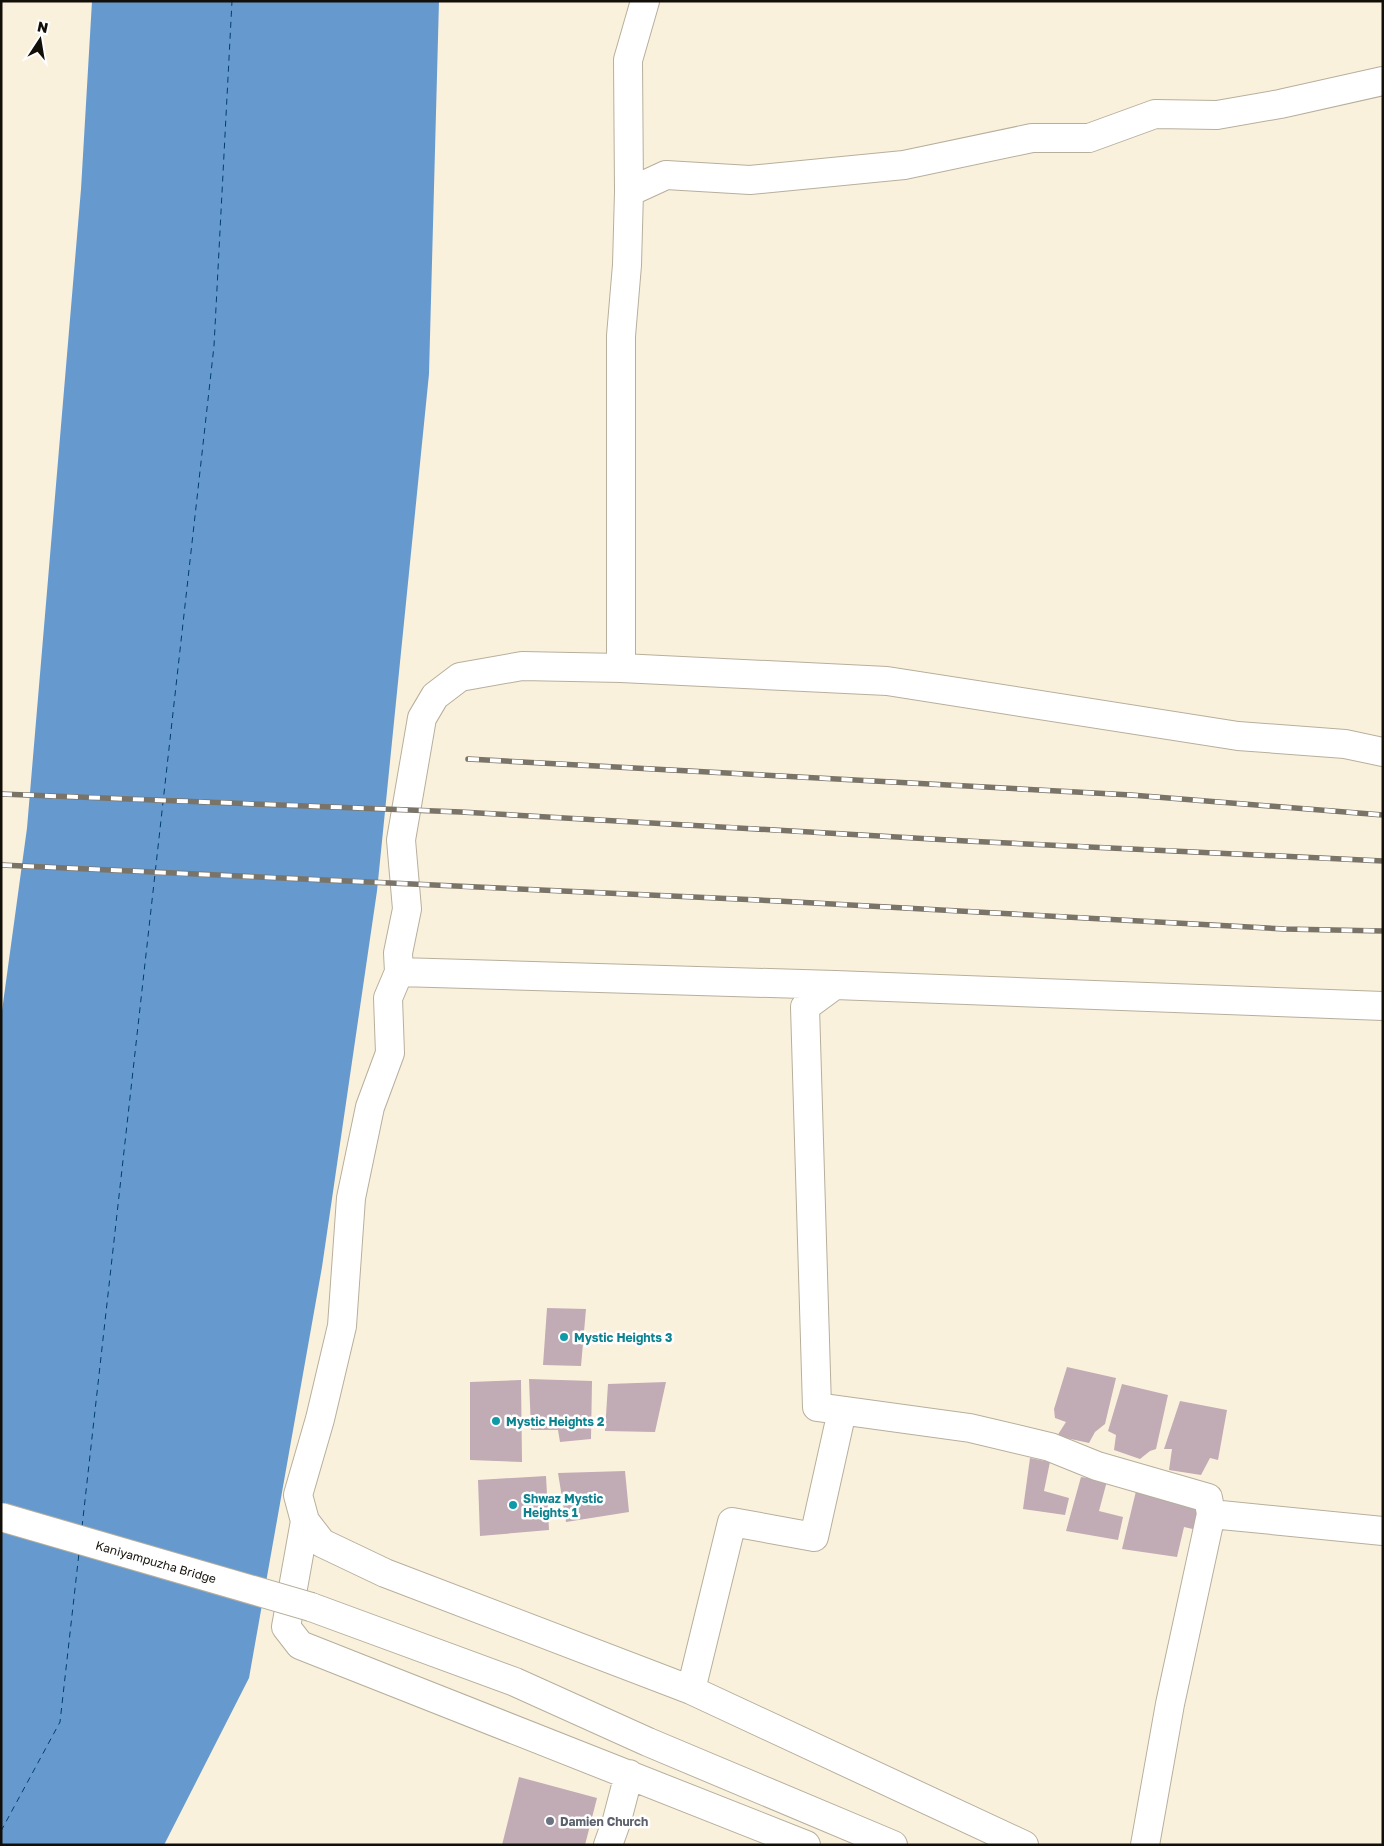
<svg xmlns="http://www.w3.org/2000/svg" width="1384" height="1846" viewBox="0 0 1384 1846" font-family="'Golos Text',sans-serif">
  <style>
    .water { fill: #669acf }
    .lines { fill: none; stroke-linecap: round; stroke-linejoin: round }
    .ferry { stroke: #003e6f; stroke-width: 1; stroke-dasharray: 6 5; stroke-linecap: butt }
    .building { fill: #c1abb5 }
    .street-casing { stroke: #b7af9c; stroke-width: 30 }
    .secondary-casing { stroke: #b7af9c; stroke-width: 30 }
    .street { stroke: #fff; stroke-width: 28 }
    .secondary { stroke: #fff; stroke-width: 28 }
    .rail-casing { stroke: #7a7468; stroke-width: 5.5 }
    .rail { stroke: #fff; stroke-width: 4; stroke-dasharray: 11; stroke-linecap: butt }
    .secondary-bridge-casing { stroke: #b7af9c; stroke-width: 30; stroke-linecap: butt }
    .secondary-bridge { stroke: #fff; stroke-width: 28 }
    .culture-dot { fill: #0f9aa8; stroke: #fff; stroke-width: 2 }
    .worship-dot { fill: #6b7280; stroke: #fff; stroke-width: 2 }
    .labels { text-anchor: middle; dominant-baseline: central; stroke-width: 5; stroke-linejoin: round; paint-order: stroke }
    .culture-label { font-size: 12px; font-weight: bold; fill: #0d838f; stroke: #fff; text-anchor: start }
    .street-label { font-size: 12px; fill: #120f08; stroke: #fff }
    .worship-label { font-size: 12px; font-weight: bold; fill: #5b616d; stroke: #fff; text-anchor: start }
  </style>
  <rect width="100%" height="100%" fill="#faf1dd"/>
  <path class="water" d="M92,1H439L429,374L377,891L322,1267L249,1678L164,1845H1V1018L27,828L81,189Z"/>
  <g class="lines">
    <path class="ferry" d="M82,1527L214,346L232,1
      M1,1831L60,1722L79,1553"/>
  </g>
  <path class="building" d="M547,1308L586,1309L581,1366L543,1365Z
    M1067,1367L1116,1378L1105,1424L1095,1432L1089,1443L1057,1436L1066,1422L1055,1418L1054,1409Z
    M529,1379L592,1381L591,1439L560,1442L558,1430H531Z
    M521,1380L522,1462L470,1460V1382Z
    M666,1382L655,1432L605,1431L608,1384Z
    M1122,1384L1168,1395L1156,1449L1150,1451L1140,1459L1114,1450L1116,1435L1108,1431Z
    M1180,1401L1227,1410L1218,1460L1210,1458L1201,1475L1169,1470L1172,1449H1164Z
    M1030,1458L1050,1462L1044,1491L1069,1498L1065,1515L1023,1509Z
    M625,1471L629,1512L566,1522L558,1473Z
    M546,1476L549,1530L480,1536L478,1480Z
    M1081,1477L1107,1481L1099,1511L1123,1517L1118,1540L1066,1531Z
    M1137,1487L1202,1511L1197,1530L1184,1527L1177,1557L1122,1549Z
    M519,1777L597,1798L585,1845H502Z"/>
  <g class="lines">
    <defs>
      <path id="street" d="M645,1L628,60L629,192L666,175L750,180L904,165L1032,138H1089L1155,114L1217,115L1280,104L1383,81
        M629,192L627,265L621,336V668L887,681L1238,736L1345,744L1383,752
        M621,668L522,666L460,677L435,696L422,718L401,840L407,909L398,953L399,972L388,998L390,1053L370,1107L351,1198L342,1326L320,1419L298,1495L305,1521L322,1543L385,1573L691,1690L1024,1845
        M399,972L835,985L1383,1006
        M835,985L805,1007L817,1407L970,1428L1050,1447L1097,1466L1208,1498L1211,1514
        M305,1521L286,1627L300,1645L806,1845
        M691,1690L732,1522L814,1537L842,1411
        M608,1845L617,1820L629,1774
        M1145,1845L1170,1704L1211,1514L1383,1531"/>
      <path id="secondary" d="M311,1607L515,1682L648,1742L893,1845"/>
    </defs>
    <use href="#street" class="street-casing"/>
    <use href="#secondary" class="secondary-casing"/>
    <use href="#street" class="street"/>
    <use href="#secondary" class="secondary"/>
    <defs>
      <path id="rail" d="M468,759L1131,795L1383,815
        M1,794L461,812L966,841L1383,861
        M1,865L778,901L1284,929L1383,931"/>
    </defs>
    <use href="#rail" class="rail-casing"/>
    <use href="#rail" class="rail"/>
    <defs>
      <path id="secondary-bridge" d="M1,1517L311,1607"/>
    </defs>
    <use href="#secondary-bridge" class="secondary-bridge-casing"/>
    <use href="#secondary-bridge" class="secondary-bridge"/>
  </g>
  <g class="culture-dot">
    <circle cx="564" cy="1337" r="5"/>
    <circle cx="496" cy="1421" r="5"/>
    <circle cx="513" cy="1505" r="5"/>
  </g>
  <circle class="worship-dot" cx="550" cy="1821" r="5"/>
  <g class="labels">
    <g class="culture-label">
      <text x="574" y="1337">Mystic Heights 3</text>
      <text x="506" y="1421">Mystic Heights 2</text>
      <text x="523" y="1498">Shwaz Mystic<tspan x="523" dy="14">Heights 1</tspan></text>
    </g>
    <g class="street-label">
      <text transform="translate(156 1562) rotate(16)">Kaniyampuzha Bridge</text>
    </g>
    <g class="worship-label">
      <text x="560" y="1821">Damien Church</text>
    </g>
  </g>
  <rect width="1384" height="1846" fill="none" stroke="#120f08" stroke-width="5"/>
  <g transform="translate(40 40) rotate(12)" stroke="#ffffff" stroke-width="4" paint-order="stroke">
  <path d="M0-4L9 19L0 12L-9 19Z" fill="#120f08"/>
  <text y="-8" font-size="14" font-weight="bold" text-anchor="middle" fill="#120f08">N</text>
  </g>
</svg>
